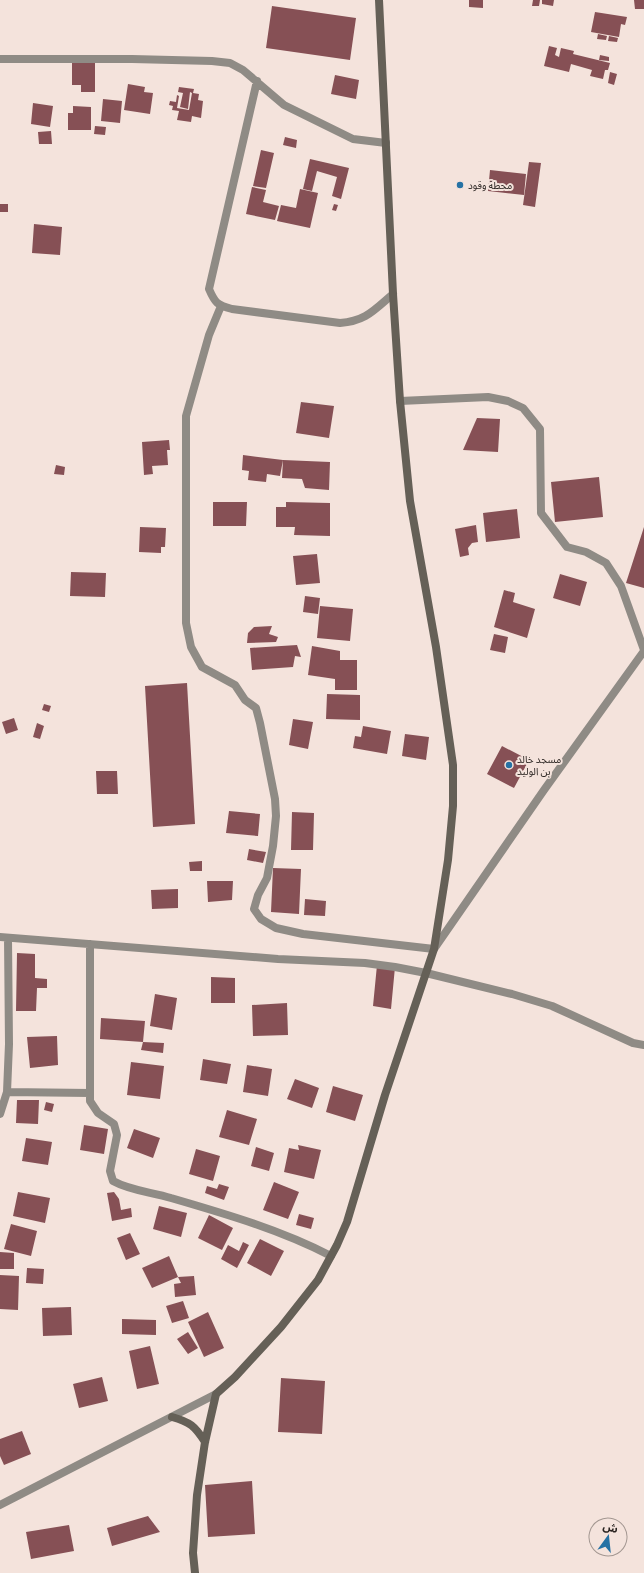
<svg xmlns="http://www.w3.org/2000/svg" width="644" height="1573" viewBox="0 0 644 1573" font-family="'PT Sans Narrow','Noto Sans Arabic',sans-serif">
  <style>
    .building { fill: #865055 }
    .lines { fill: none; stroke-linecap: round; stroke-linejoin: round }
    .street { stroke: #8f8b85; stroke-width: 8 }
    .secondary { stroke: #656057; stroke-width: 8 }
    .poi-dot { fill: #2672a4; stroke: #f4e3dc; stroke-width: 1.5 }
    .labels { text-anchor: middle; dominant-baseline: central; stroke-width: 4; stroke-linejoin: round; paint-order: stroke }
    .poi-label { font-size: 10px; fill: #2a2421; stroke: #f4e3dc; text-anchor: start }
  </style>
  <rect width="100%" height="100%" fill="#f4e3dc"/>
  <path class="building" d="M469,0H483V8L469,7Z
    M533,0H540L539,6H532Z
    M542,0H554L553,6L542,4Z
    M634,0H644V9H635Z
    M272,6L356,18L350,60L266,48Z
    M595,12L627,17L625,25L621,24L619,37L591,32Z
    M598,34L607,36L606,40L597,39Z
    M609,36L618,38L617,42L608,41Z
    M549,46L557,48L555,55L559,57L561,48L574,51L573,54L610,63L608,70H605L603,79L590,76L592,70L571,64L569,72L544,66Z
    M600,55L609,57V61L599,60Z
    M72,62L95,63V92H81V85H72Z
    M610,72L617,74L614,85L608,83Z
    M335,75L359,80L356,99L331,94Z
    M128,84L145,87L144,92L153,93L150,114L124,110Z
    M179,87L194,89L193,93L199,94L198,100L203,101L201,118L192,116L191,122L177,120L179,111L172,110L173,106L169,105L170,101L176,102L177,95L179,96L177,108L189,110L192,93L190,92L188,109L180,107L183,93L178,92Z
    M103,99L122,101L120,123L101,121Z
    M33,103L53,106L50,127L31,124Z
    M73,106L91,107V130H68V113H73Z
    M95,126L106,127L105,135L94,134Z
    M51,131L52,144H39L38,132Z
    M285,137L297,140L296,148L283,145Z
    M261,150L274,153L266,188L253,186Z
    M310,159L349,168L341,199L332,196L337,177L317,171L312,191L303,189Z
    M529,162L541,163L535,207L523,205Z
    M490,170L526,174L524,195L488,191Z
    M252,187L266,190L263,202L279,206L275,220L246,214Z
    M300,189L318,193L310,228L277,221L281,205L296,208Z
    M0,204H8V212H0Z
    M334,204L338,205L336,211L332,210Z
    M34,224L62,227L60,255L32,253Z
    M301,402L334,406L329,438L296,433Z
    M477,418L500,419L498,452L463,450Z
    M169,440L170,450H167L168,465L152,466L153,474L144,475L142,442Z
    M243,455L283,460L280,476L267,474L266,482L248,480L249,471L242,470Z
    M283,460L330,462L329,490L305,488L302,479L282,478Z
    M56,465L65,467L64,475L54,474Z
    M599,477L603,517L555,522L551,482Z
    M213,502H247L246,526H213Z
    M286,502L330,503V536L294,535L295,527H276V507H286Z
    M517,509L520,538L486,542L483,513Z
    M476,525L478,542L472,543L468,548L469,555L460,557L455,529Z
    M140,527L166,528L165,547H161V553L139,552Z
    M644,527V588L626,583Z
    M317,554L320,583L296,585L293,556Z
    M71,572L106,573L105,597L70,596Z
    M560,574L587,582L580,606L553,598Z
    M504,590L515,593L513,602L535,609L527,638L494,627Z
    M305,596L320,598L318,614L303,612Z
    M320,606L353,609L350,641L317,638Z
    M272,626L269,634L278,637L276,642L247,643L248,633L254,627Z
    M494,634L508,637L505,653L490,650Z
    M297,645L301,657L295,656L293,667L252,670L250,648Z
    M312,646L340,651V660H357V690H335V679L308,675Z
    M187,683L195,824L153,827L145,686Z
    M327,694L360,695V720L326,719Z
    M44,704L51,706L49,712L42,710Z
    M14,718L18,730L6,734L2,722Z
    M293,719L313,722L308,749L289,745Z
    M37,723L44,726L40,739L33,737Z
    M363,726L391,731L387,754L353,748L355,736L361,737Z
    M405,734L429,737L426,760L402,756Z
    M502,746L529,760L514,788L487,774Z
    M96,771H117L118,794H97Z
    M229,811L260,814L258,836L226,833Z
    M292,812L314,813L313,850H291Z
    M249,849L266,852L263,863L247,860Z
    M202,861V871H190L189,862Z
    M273,868L301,869L299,914L271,912Z
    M207,881H233L232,900L208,902Z
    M178,889V908L152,909L151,890Z
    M305,899L326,901L325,916L304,915Z
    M17,953L35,954V978L47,979V988H37L36,1011H16Z
    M377,965L395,967L391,1009L373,1006Z
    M211,977L235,978V1003H211Z
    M155,994L177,998L172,1030L150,1026Z
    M287,1003L288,1035L253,1036L252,1005Z
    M101,1018L145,1021L143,1042L100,1039Z
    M57,1036L58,1065L30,1068L27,1037Z
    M143,1042L164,1043L163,1053L141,1050Z
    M203,1059L231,1064L227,1084L200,1080Z
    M131,1062L164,1066L160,1099L127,1095Z
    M247,1065L272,1069L268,1096L243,1092Z
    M295,1079L319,1088L312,1108L287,1099Z
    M333,1086L363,1095L355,1121L326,1112Z
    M17,1100H39L38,1124L16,1123Z
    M46,1102L54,1104L52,1112L44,1110Z
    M227,1110L257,1119L249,1145L219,1137Z
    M84,1125L108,1129L104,1154L80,1150Z
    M134,1129L160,1138L153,1158L127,1148Z
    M26,1138L52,1142L48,1165L22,1161Z
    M298,1145L321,1150L314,1179L284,1172L289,1148L299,1150Z
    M256,1147L274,1153L269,1171L251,1166Z
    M196,1149L220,1156L213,1181L189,1174Z
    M274,1182L299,1192L288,1219L263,1210Z
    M219,1184L229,1187L224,1200L205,1193L207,1186L217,1189Z
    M18,1192L50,1198L45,1223L13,1216Z
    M114,1192L119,1199L121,1210L131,1208L132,1217L112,1221L107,1193Z
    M159,1206L187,1213L181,1237L153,1229Z
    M299,1214L314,1218L311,1229L296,1225Z
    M209,1215L233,1228L222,1250L198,1238Z
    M11,1224L37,1231L31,1256L4,1249Z
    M130,1233L140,1254L126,1260L117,1238Z
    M260,1239L284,1251L271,1276L247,1263Z
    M243,1242L249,1245L237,1268L221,1259L228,1245L239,1251Z
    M0,1252L14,1253V1269H0Z
    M169,1256L178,1277L152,1288L142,1268Z
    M27,1268L44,1269L43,1284L26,1283Z
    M0,1275L19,1276L18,1310L0,1309Z
    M194,1276L196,1295L175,1297L174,1284L181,1283L178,1277Z
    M183,1301L189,1318L172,1323L166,1306Z
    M71,1307L72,1335L43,1336L42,1308Z
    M208,1312L224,1348L204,1357L188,1322Z
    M122,1319L156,1320V1335L122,1334Z
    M188,1332L198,1348L188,1354L177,1339Z
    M150,1346L159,1384L137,1389L129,1351Z
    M102,1377L108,1401L79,1408L73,1384Z
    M281,1378L325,1381L322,1434L278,1432Z
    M22,1431L31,1454L4,1465L0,1456V1439Z
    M252,1481L255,1534L208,1537L205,1485Z
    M148,1516L160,1532L112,1546L107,1528Z
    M69,1525L74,1551L31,1559L26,1532Z"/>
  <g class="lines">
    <path class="street" d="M0,59H132L212,61L230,63L243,70L284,105L353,139L386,143
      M257,81L209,289C215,303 217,305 232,309L340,323C366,321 374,310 393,294
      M221,306L209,335L186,416V623L191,647L202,667L235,685L245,700L256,708L260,723L275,799L276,816L273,846L267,878L258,895L254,909L261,919L276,928L303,934L434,949L544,790L644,651
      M400,401L488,397L508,401L523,408L540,429L541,513L567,547L586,552L606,563L621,586L644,650
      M0,937L278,959L365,963L395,967L426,973L512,994L552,1006L633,1043L644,1045
      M90,944V1101L98,1113L114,1124L117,1135L110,1171L113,1181C131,1191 152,1192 171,1198C226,1214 281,1230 331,1256
      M7,1092L90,1093
      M0,1114L7,1092L9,1044L8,938
      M0,1505L216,1394"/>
    <path class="secondary" d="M172,1417C190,1422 195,1426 205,1442
      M195,1573L193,1553L197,1495L205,1442L216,1394L235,1377L281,1327L318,1280L337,1245L347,1222L385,1095L434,949L448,860L453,806V765L436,647L410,501L400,401L393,294L379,0"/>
  </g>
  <g class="poi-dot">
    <circle cx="460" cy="185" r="4"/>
    <circle cx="509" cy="765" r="4"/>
  </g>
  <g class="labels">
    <g class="poi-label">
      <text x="468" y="185">محطة وقود</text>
      <text x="517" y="759">مسجد خالد<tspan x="517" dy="12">بن الوليد</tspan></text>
    </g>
  </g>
  <g transform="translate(608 1537) rotate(15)"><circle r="19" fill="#f4e3dc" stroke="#a39791"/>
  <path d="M0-3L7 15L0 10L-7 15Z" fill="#2672a4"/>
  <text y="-6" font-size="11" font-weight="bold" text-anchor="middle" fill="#2a2421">ش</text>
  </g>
</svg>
